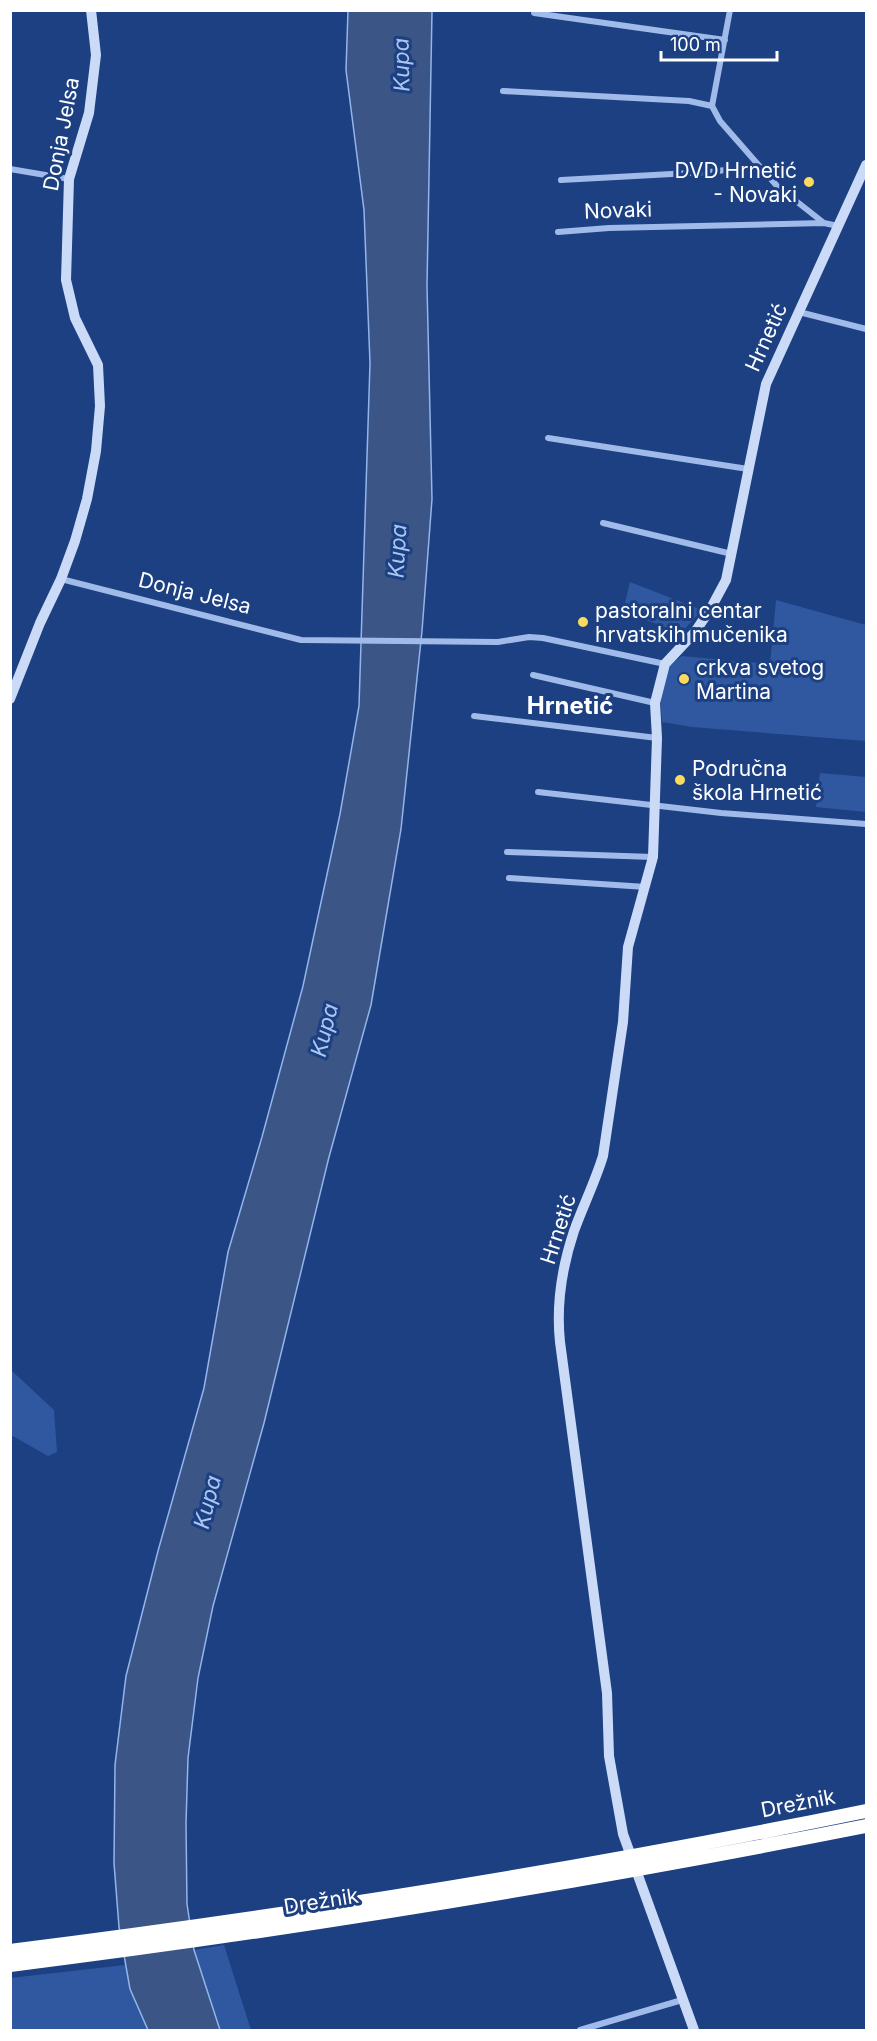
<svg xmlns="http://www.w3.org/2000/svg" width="877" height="2041" viewBox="0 0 877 2041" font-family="Inter,sans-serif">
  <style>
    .green { fill: #2f58a0 }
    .water { fill: #3a5586; stroke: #93b5ec; stroke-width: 1.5 }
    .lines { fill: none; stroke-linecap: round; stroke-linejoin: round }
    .street { stroke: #a0bbea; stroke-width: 6 }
    .secondary { stroke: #cbdbf7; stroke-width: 10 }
    .highway-bridge { stroke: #fff; stroke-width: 14 }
    .poi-dot { fill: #fbda5d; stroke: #1c4081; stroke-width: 2 }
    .labels { text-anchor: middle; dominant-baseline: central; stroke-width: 6; stroke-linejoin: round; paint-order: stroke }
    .street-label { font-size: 21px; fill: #fff; stroke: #1c4081 }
    .poi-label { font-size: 21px; fill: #fff; stroke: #1c4081; text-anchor: start }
    .water-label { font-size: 22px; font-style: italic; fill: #abc6f2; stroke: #1c4081 }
    .quarter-label { font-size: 24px; font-weight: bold; fill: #fff; stroke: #1c4081 }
  </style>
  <rect width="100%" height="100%" fill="#1c4081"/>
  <path class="green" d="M630,582L702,610L681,633L630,614L628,618L622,615Z
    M776,600L866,625V741L692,727L662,722C660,695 657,672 682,656L770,664Z
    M820,773L866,777V812L816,807Z
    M11,1370L54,1410L57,1452L48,1456L11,1435Z
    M224,1945L251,2030H220L194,1950Z
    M124,1955L130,1989L148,2030H11L10,1978L125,1965Z"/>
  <path class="water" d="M348,11H432L427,286L432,499L422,631L401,829L371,1005L329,1157L264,1423L213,1606L198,1678L188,1758L186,1824L187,1904L194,1950L220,2030H148L130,1989L119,1927L114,1863L115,1765L126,1676L158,1551L204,1388L228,1252L262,1137L303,986L340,814L359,706L370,363L364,210L346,70Z"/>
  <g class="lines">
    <path class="street" d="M730,10L712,106L720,121L777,186L824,223L838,226
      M534,13L725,40
      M503,91L689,101L712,106
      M10,169L69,179
      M561,180L709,172L758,166
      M558,232L609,228L824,223
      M799,312L866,329
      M548,438L748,469
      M603,523L732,554
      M61,579L301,640L498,642L529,637L543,638L665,664
      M533,675L655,703
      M474,716L657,738
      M538,792L721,813L866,824
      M507,852L653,857
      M509,878L646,887
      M580,2030L682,2000"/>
    <path class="secondary" d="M10,699L40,623L61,579L75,541L87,499L96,451L100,406L98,365L75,318L66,280L69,179L89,113L96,55L91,10
      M694,2030L623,1834L609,1756L607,1693L560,1342C556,1304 562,1267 574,1231C583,1206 595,1182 603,1156L623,1022L628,947L653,857L657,738L655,703L665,664L695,632L711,608L726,580L766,384L866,165"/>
    <path class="highway-bridge" d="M10,1951C297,1915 583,1869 866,1811
      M10,1965C298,1929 583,1882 866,1826"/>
  </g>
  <g class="poi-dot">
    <circle cx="809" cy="182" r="6"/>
    <circle cx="583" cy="622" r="6"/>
    <circle cx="684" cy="679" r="6"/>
    <circle cx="680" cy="780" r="6"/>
  </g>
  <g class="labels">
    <g class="street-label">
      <text transform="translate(61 134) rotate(-79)">Donja Jelsa</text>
      <text transform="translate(618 210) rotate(-2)">Novaki</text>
      <text transform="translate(766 337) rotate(-66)">Hrnetić</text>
      <text transform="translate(195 593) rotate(14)">Donja Jelsa</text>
      <text transform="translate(558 1229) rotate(-72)">Hrnetić</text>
      <text transform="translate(798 1803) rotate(-11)">Drežnik</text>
      <text transform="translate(321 1901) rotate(-9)">Drežnik</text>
    </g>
    <g class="poi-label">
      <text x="797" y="170" text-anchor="end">DVD Hrnetić<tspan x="797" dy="24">- Novaki</tspan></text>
      <text x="595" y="610">pastoralni centar<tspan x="595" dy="24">hrvatskih mučenika</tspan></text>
      <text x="696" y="667">crkva svetog<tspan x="696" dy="24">Martina</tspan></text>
      <text x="692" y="768">Područna<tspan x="692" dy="24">škola Hrnetić</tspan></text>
    </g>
    <g class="water-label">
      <text transform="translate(401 65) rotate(-91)">Kupa</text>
      <text transform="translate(397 551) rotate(-87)">Kupa</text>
      <text transform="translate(324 1030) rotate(-76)">Kupa</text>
      <text transform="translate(207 1502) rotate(-76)">Kupa</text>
    </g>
    <g class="quarter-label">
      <text x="570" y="705">Hrnetić</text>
    </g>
  </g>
  <rect width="877" height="2041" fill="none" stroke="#ffffff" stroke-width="24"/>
  <path d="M661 51v9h116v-9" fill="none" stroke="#ffffff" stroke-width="3"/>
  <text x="670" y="51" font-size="18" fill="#ffffff" stroke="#1c4081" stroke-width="4.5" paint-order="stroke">100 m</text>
</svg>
